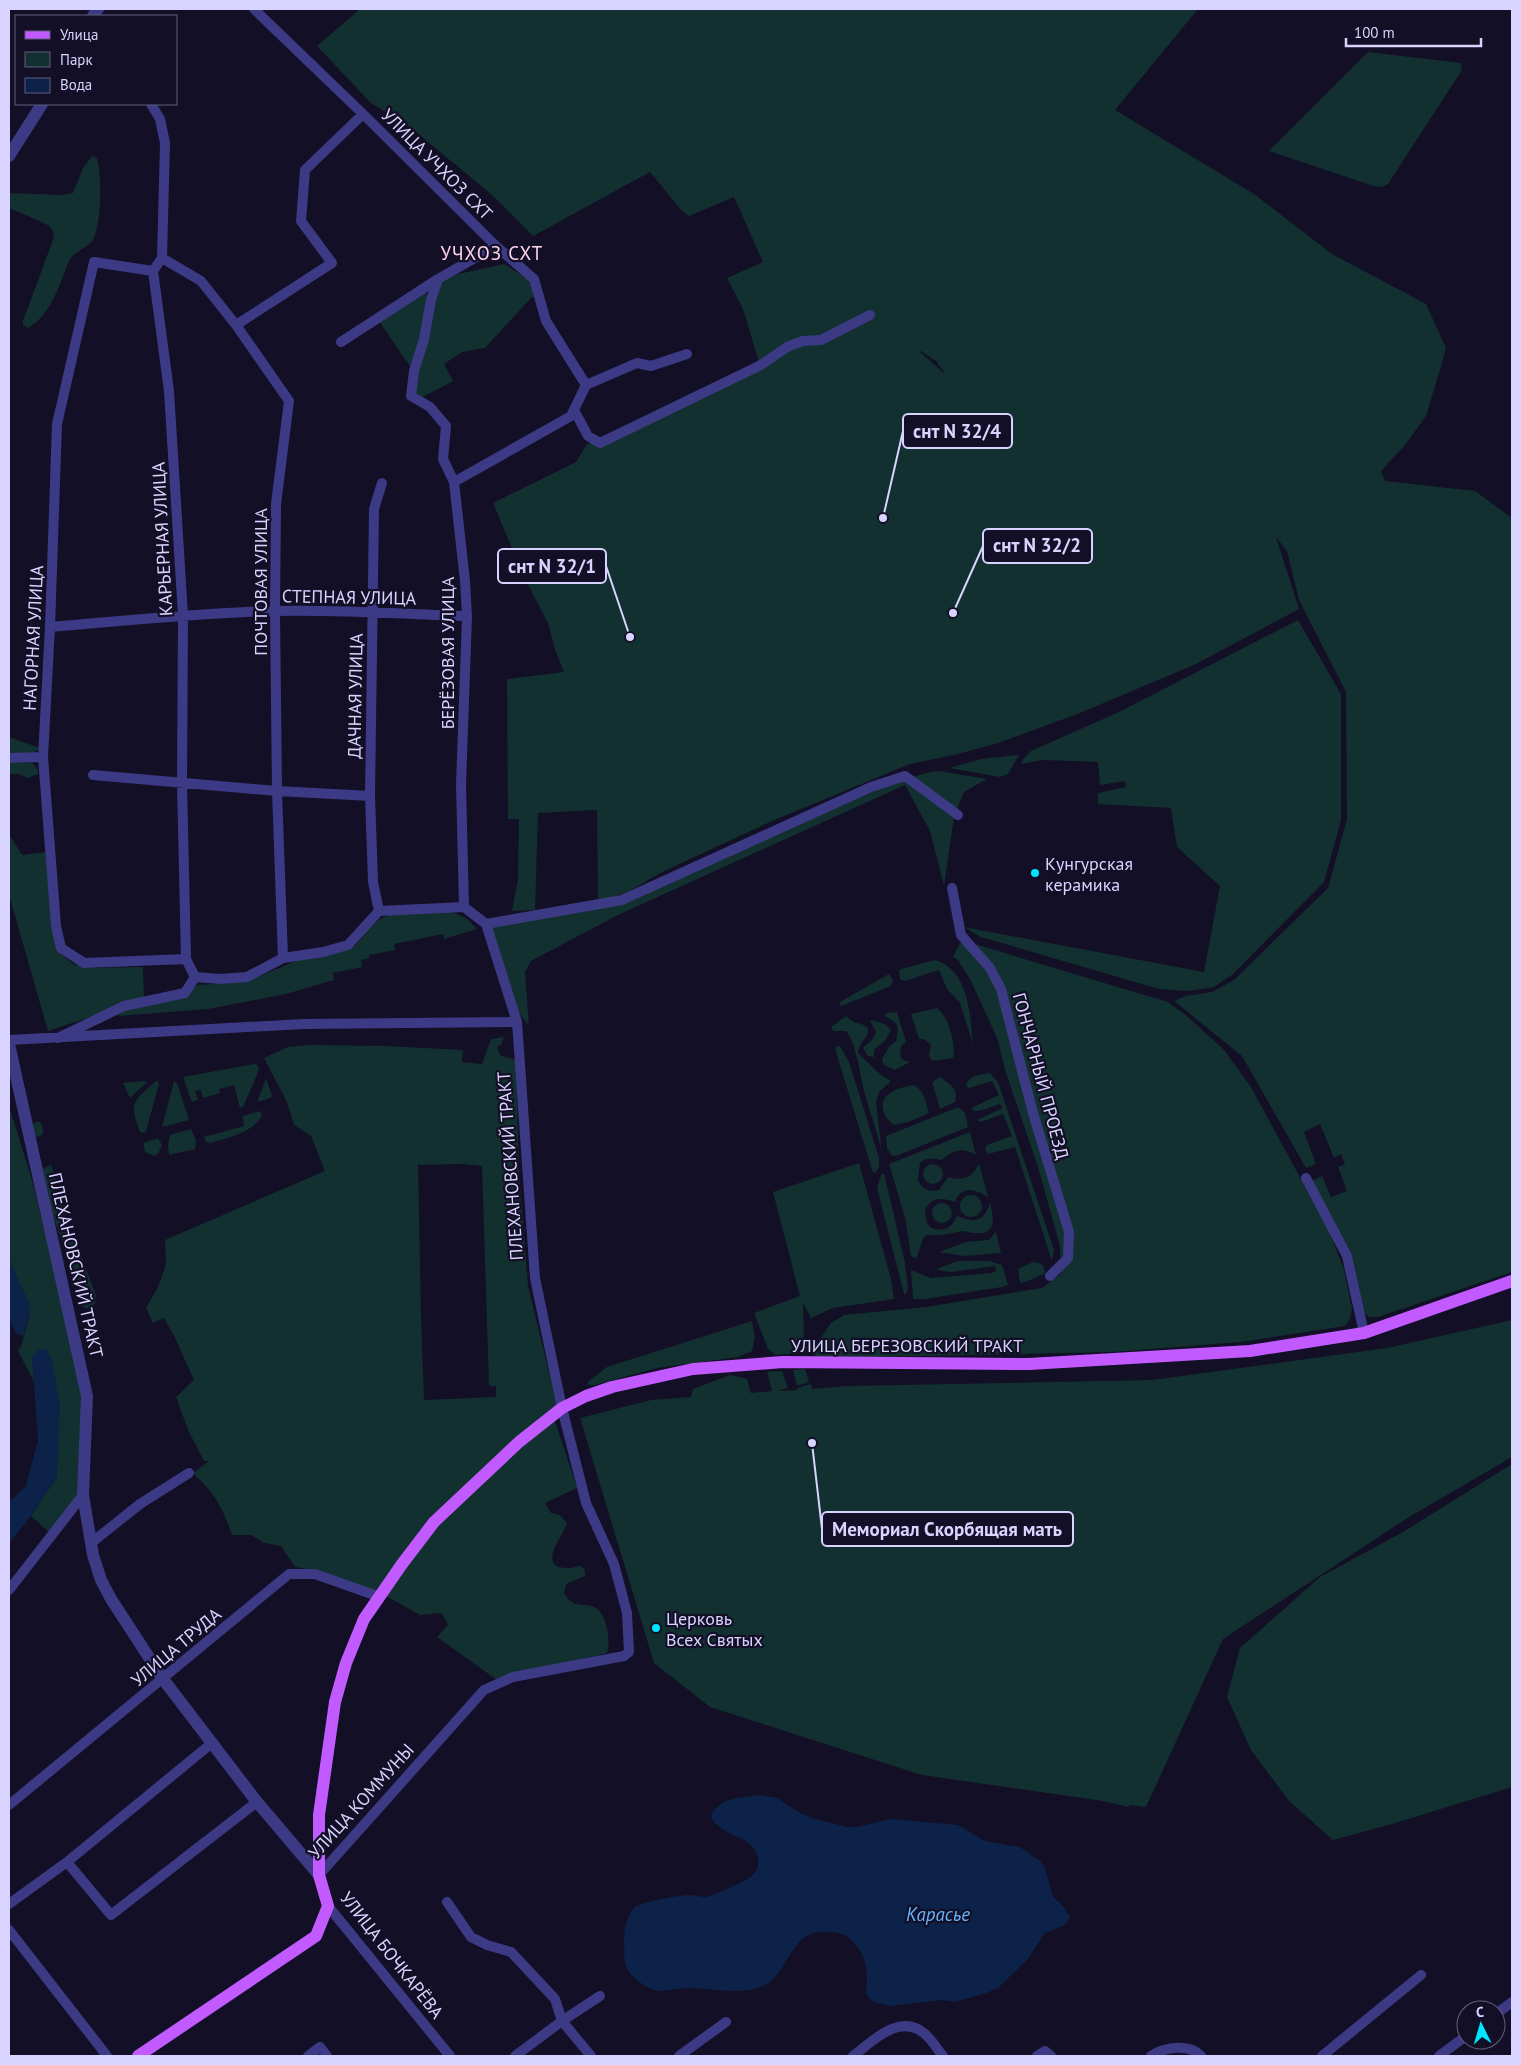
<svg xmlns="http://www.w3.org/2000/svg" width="1521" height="2065" viewBox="0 0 1521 2065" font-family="'PT Sans',sans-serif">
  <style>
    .green { fill: #12302f; fill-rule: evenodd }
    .water { fill: #0c2248 }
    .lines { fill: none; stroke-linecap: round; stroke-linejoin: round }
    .minor { stroke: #3d3a85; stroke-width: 10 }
    .tertiary { stroke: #3d3a85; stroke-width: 12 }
    .primary { stroke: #c25bff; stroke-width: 12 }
    .poi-dot { fill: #00e5ff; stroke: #130f26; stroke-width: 2 }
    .labels { text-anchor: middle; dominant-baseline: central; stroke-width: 4.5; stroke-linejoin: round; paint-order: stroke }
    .street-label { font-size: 18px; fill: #d9d4ff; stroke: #130f26 }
    .poi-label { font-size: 18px; fill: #d9d4ff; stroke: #130f26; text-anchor: start }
    .neighbourhood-label { font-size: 19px; letter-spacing: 1px; fill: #ffd6f0; stroke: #130f26 }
    .water-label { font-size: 19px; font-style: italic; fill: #62b6ff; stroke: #130f26 }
    .leader { fill: none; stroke: #d9d4ff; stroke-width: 2 }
    .callout-dot { fill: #d9d4ff; stroke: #130f26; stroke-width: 2 }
    .callout { fill: #130f26; stroke: #d9d4ff; stroke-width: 2 }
    .callout-label { font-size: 19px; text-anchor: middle; font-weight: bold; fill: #d9d4ff }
  </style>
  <rect width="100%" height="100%" fill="#130f26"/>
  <path class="green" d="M360,9H1198L1115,110L1254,194L1332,254L1426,304L1446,348L1442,363L1426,416L1405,445L1381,471L1385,481L1475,491L1512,518V1272L1378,1317H1369L1364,1312L1352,1255L1311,1181L1322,1176L1331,1197L1347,1191L1338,1167L1345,1164L1341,1154L1334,1158L1320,1124L1304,1132L1316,1164L1306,1168L1242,1056L1174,1001L1185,996L1212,992L1234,980L1328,888L1347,819L1346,692L1299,600L1287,551L1276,537L1299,609L1194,665L1075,715L998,743L958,754L910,764L772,821L660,873L626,893L598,901L597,810L538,813L535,910L512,911L518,879L519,819H508L507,679L564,672L555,650L548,623L524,577L493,503L576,462L587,444L601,439L759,362L743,309L727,278L763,262L734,197L689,216L682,211L650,172L533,236L492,195L410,127L371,103L317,46ZM919,350L936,361L946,375L919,351Z
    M1368,52L1461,63L1462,70L1388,184L1382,187L1373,186L1269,151Z
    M92,156L97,158C102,175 102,226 92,241C86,249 73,252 69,261C59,285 52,314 28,328L23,325V321L54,237L52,229L46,224L9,208V193L62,195L73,193L83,168Z
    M504,264L528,279L536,296L531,298L485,348L462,352L444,364L453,381L421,398L414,395L416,372L440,278Z
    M425,290L430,301L411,368L379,321Z
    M1298,620L1341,694V820L1324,882L1233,974L1214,987L1187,991L1159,989L981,937L964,927L1204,972L1220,886L1177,847L1171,808L1098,804V793L1126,787L1125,781L1100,785L1098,762L1043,760L1021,764L1024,758L1031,751L1119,712Z
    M9,737L40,748L34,753L9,754Z
    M1019,755L1008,774L1000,777L949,768L981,759Z
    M9,763H32L38,770V774L28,778L19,774H9Z
    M939,771L987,779L964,792L956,811L912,777L930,772Z
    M905,779L954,817L944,886L930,831L905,785L618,915L531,961L525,972L529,1026L517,1010L491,927L625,902L874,790Z
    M9,834L22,855L47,852L61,954L73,964L86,968L143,967L144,999L48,1031L9,895Z
    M450,911L466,918L477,929L444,939L443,934L394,944L395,950L369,955V958L361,960L362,967L333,973L334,980L286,994L208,1009L118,1016L122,1011L186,995L197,985L232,983L253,979L298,960L345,951L356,945L374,922L391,914Z
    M960,943L978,945L1168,1002L1187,1016L1224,1050L1251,1087L1329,1231L1344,1269L1352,1309L1350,1319L1345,1326L1241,1342L1112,1352L820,1358L814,1355L817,1344L831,1323L844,1315L926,1307L1042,1288L1061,1274L1060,1246L1038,1167L1005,1070L998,1040L970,979L958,960L953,957Z
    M935,960C969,970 970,1014 973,1044L960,1003L947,989L939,970L905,981L900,979L899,971L901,969Z
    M889,974L893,980L891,986L841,1006L839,1004L840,1002Z
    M937,1008C949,1017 956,1044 953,1058L932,1061L929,1055L931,1045L924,1039H919L911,1014Z
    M897,1012L906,1042L901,1046L900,1056L903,1060L910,1062L895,1070L884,1065L882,1059L889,1047L896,1041L898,1029L896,1023L885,1016L886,1013Z
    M846,1016C854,1025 862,1022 868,1028C869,1039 859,1041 858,1053L881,1075L890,1080V1082L879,1092L876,1102L882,1153C878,1133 870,1114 865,1094C860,1077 857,1044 846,1031H833L831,1027Z
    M872,1020L885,1024L891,1030L885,1041L874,1050V1057L868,1056L864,1050V1047L872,1040L876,1032L870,1021Z
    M504,1037L501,1045L497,1047L500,1055L516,1060L519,1173L528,1286L557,1405L430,1518L376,1591L320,1571L295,1567L281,1546L264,1543L251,1535H232C222,1506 215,1494 193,1473L209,1461H204L188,1430L176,1397L194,1380L175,1338L164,1318L153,1323L146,1308L158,1287L166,1264L165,1240L325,1171L311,1136L294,1125L287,1102L264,1058L288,1047L310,1045L386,1046L463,1050L462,1062L482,1064L491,1039ZM463,1164L482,1166L489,1386H496V1397L424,1400L421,1315L418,1165Z
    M836,1046H840L849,1062L879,1158V1167L876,1172L873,1173L836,1052Z
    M254,1064L257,1065L259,1070L243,1107L240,1108L234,1085L219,1089L220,1093L203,1098L201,1090L195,1091L198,1100L192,1102L183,1077Z
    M990,1073L998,1082L1054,1250L1052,1261L1015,1147L988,1154L985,1149L987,1145L1012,1136L1003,1114L981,1122L977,1120L1003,1108L1000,1104L983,1110L974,1111L971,1108L999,1095L992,1081L969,1088L966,1086C968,1075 980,1075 990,1073Z
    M940,1077C950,1085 959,1088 955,1102L940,1109L932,1082Z
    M266,1079L272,1095L271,1098L257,1102Z
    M143,1081L147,1082L130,1098L123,1083Z
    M156,1081H158L159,1084L146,1131L143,1133L140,1132C128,1101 134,1102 156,1081Z
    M174,1081L177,1083L189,1120L162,1127Z
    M913,1085C924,1089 926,1103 929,1113L908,1122L894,1125C889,1121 887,1119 884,1113C877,1093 899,1088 913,1085Z
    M9,1106L32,1180L83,1391L79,1496L50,1533L31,1516L57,1477L32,1356L34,1382L18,1351L21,1346L30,1314L9,1259Z
    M956,1108H960L965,1113L968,1127L896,1156H892L887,1148L886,1136Z
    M260,1111L262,1116C252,1133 229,1137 211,1143L206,1142L204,1137L244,1126L243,1116Z
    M38,1121L42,1124L43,1132L41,1136L37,1137L33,1133V1124Z
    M191,1129L196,1140L195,1149L169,1155L168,1145L170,1135Z
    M970,1132L976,1155C963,1147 953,1149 942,1160C934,1158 926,1157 920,1163L918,1180C923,1190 929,1192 939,1190L948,1177C963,1181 973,1178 979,1163L988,1197C975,1189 962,1185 955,1202C943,1198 933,1196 925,1209L927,1223L931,1228C944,1232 951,1229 957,1216C975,1223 984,1222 990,1203C994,1218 997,1236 974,1233C969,1233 967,1231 962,1231C949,1234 939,1236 926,1235L923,1239L917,1257L914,1258L911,1256L905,1218L889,1164Z
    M158,1138L162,1145L158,1154L154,1156L145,1152L143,1143Z
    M859,1163L891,1279L894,1299L833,1308L811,1318L803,1302L804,1343L799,1353L776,1355L768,1349L754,1313L800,1296L773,1192Z
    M923 1174a10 10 0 1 1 20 0a10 10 0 1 1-20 0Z
    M50,1165L52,1167L65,1215L96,1295L95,1304L89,1308H84L52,1212L43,1169Z
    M884,1173L905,1263L908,1288L906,1294H904L877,1188L881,1175Z
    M960 1206a11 11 0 1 1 22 0a11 11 0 1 1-22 0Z
    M932 1213a10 10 0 1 1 20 0a10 10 0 1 1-20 0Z
    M996,1232L1001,1253L965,1256L939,1252L966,1242L989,1240Z
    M958,1261H989L1002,1265L1008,1285L1002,1287L925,1299H913L911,1270L931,1278L991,1273L996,1271L995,1266L951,1272L937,1270L939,1268Z
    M1033,1262C1041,1263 1044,1264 1045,1273L1028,1281L1020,1283L1018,1269Z
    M1512,1320V1457L1409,1517L1223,1639L1146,1807L1129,1805V1807L1097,1800L922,1775L710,1707L654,1663L580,1418L651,1400L691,1397L693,1389L730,1375L747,1379L751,1393L772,1391L767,1372L782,1371L788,1388L777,1391L797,1390V1388L811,1384L812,1389L846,1386L1152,1380L1387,1348Z
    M752,1321L755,1337L752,1351L738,1357L657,1368L595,1385H588V1382L607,1367Z
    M805,1369L809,1382L797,1386L793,1370Z
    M555,1421L577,1488L545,1503L551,1513L560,1515L567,1523C563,1536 535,1569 569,1568C573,1568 577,1566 581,1566L585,1570V1576L566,1584L564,1593C566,1596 569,1600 572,1602C579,1607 589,1603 596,1608C607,1616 611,1641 607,1653L497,1680L437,1637L448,1625L442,1613L420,1615L386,1596L435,1525L487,1475Z
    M1512,1464V1787L1392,1824L1333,1840L1289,1801L1251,1750L1227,1697L1240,1648L1320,1577L1403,1532Z"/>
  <path class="water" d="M9,1259L29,1303L30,1314L23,1336L16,1333L9,1320Z
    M39,1349H47L52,1361L60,1405L57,1477L31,1516L9,1543V1506L10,1501L26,1486L38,1440L32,1356Z
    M760,1795L777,1798L802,1814L815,1819L847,1827H856L892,1819L958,1825L985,1841L1020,1847L1040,1861L1045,1868L1053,1897L1064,1907L1070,1917L1065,1925L1045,1933L1027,1960L998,1988L986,1993L955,2002L942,2000L891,2006L873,2002L866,1994C868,1971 868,1956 850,1939C844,1933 837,1932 829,1932C788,1928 792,1973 763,1986C739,1996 712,1988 687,1988C677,1988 664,1993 654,1990C645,1987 634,1979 629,1972C622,1961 625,1952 624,1940C624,1930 627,1915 634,1908C640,1902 681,1895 689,1895C694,1895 700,1897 705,1897C713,1896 747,1881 753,1875C757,1871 759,1864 758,1858C753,1834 721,1838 711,1817C718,1796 741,1798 760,1795Z"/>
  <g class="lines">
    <path class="minor" d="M254,9L363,114L496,246L534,279L546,321L586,385
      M151,104L160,119L165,143L162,258L153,271L169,391L183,615L182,784L186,959L195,977
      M162,258L201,281L236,325L289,401L276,504L275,611L277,791L283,958
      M153,271L94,262L57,424L50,627L43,757L56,926L61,948L84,963L186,959
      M236,325L332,263L301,221L305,170L363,114
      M341,342L438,279
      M574,410L588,436L600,443L761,365L787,347L803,341L821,340L870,315
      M454,482L571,416L586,385L637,363L651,366L687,354
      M50,627C125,621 199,613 273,611C338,609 402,614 467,616
      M9,758L43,757
      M93,775L277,791L370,796
      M952,888L961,935L990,968L1001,989L1033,1113L1069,1232L1068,1258L1050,1276
      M464,907L461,785L467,616L465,581L454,482L443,459L446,426L430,407L411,396L414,371L424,339L431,300L438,279L496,246
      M379,911L373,882L370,796L374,509L382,483
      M58,1038L124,1006L185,993L195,977L220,979L247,977L283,958L323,952L348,945L379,911L464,907L486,924L622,900L871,787L905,776L958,815
      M9,1040L304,1024L517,1022
      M1306,1178L1347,1256L1364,1333
      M91,1543L140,1504L189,1473
      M9,1590L83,1495
      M9,1805L289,1574H315L380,1597
      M67,1862L111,1915L257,1802
      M319,1875L484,1690L513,1677L624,1656L629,1652L627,1613L614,1564L586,1503L562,1408L535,1278L517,1022L486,924
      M447,1902L471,1937L487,1945L511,1952L555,1999L562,2021L591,2056
      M9,1904L67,1862L212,1743
      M328,1906L450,2056
      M9,1930L107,2056
      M1496,2014L1512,2002
      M308,2056L320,2047L327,2056
      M515,2056L562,2021L600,1996
      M679,2056L726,2022
      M853,2056C873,2041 900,2012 925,2034C932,2040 937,2049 943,2056
      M1037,2056L1045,2051L1051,2056
      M1151,2056C1164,2047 1190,2043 1201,2056
      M1322,2056L1421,1975
      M1439,2056L1466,2036"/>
    <path class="tertiary" d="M93,16L98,9
      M9,156L42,104
      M9,1044L87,1396L83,1495L93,1555L101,1580L111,1599L163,1679L257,1802L319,1875"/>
    <path class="primary" d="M138,2056L316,1936L328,1906L319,1875V1815L335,1702L346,1663L364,1619L402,1564L434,1522L519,1442L562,1408L586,1396L612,1387L693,1369L783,1362L1029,1364L1250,1351L1364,1333L1512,1281"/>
  </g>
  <g class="poi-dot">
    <circle cx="1035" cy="873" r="5"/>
    <circle cx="656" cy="1628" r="5"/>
  </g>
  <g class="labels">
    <g class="street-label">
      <text transform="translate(437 164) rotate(45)">УЛИЦА УЧХОЗ СХТ</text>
      <text transform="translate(162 539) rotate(-93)">КАРЬЕРНАЯ УЛИЦА</text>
      <text transform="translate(260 582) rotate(-90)">ПОЧТОВАЯ УЛИЦА</text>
      <text transform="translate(349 597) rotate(1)">СТЕПНАЯ УЛИЦА</text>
      <text transform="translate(33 638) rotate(-87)">НАГОРНАЯ УЛИЦА</text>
      <text transform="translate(447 653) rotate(-90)">БЕРЁЗОВАЯ УЛИЦА</text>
      <text transform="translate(355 696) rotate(-89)">ДАЧНАЯ УЛИЦА</text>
      <text transform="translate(1041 1076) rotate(75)">ГОНЧАРНЫЙ ПРОЕЗД</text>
      <text transform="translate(510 1166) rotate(-94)">ПЛЕХАНОВСКИЙ ТРАКТ</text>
      <text transform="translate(76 1265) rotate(77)">ПЛЕХАНОВСКИЙ ТРАКТ</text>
      <text x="907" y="1345">УЛИЦА БЕРЕЗОВСКИЙ ТРАКТ</text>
      <text transform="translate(176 1647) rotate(-40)">УЛИЦА ТРУДА</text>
      <text transform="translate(361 1801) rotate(-48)">УЛИЦА КОММУНЫ</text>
      <text transform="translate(392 1955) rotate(52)">УЛИЦА БОЧКАРЁВА</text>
    </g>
    <g class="poi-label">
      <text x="1045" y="863">Кунгурская<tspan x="1045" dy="21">керамика</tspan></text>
      <text x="666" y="1618">Церковь<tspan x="666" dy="21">Всех Святых</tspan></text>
    </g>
    <g class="neighbourhood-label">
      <text x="492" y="253">УЧХОЗ СХТ</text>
    </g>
    <g class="water-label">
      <text x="938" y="1914">Карасье</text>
    </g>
  </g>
  <path class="leader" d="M883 518L903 431M953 613L983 546M630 637L606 566M812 1443L822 1529"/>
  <g class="callout-dot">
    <circle cx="883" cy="518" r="5"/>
    <circle cx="953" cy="613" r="5"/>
    <circle cx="630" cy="637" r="5"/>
    <circle cx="812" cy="1443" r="5"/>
  </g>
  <g class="callout">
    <rect x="903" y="414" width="109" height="34" rx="5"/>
    <rect x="983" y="529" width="109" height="34" rx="5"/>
    <rect x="498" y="549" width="108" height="34" rx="5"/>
    <rect x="822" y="1512" width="251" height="34" rx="5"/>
  </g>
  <g class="callout-label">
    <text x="957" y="438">снт N 32/4</text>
    <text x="1037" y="552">снт N 32/2</text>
    <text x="552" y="573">снт N 32/1</text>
    <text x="947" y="1536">Мемориал Скорбящая мать</text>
  </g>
  <rect width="1521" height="2065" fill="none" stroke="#d9d4ff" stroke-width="20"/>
  <rect x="15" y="15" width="162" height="90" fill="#130f26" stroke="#625e7d"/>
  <rect x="25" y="31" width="25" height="8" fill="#c25bff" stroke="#625e7d"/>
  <text x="60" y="40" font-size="15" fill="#d9d4ff">Улица</text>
  <rect x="25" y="52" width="25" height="15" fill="#12302f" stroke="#625e7d"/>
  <text x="60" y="65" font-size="15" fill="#d9d4ff">Парк</text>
  <rect x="25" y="78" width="25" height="15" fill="#0c2248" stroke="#625e7d"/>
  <text x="60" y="90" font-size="15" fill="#d9d4ff">Вода</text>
  <g transform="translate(1481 2025) rotate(355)"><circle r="24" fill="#130f26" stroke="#625e7d"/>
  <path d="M0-4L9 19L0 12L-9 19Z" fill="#00e5ff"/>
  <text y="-8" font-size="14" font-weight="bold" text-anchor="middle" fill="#d9d4ff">С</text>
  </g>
  <path d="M1346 38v8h135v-8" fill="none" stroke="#d9d4ff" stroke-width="2.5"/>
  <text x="1354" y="38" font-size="15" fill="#d9d4ff" stroke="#130f26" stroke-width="4" paint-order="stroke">100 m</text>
</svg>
